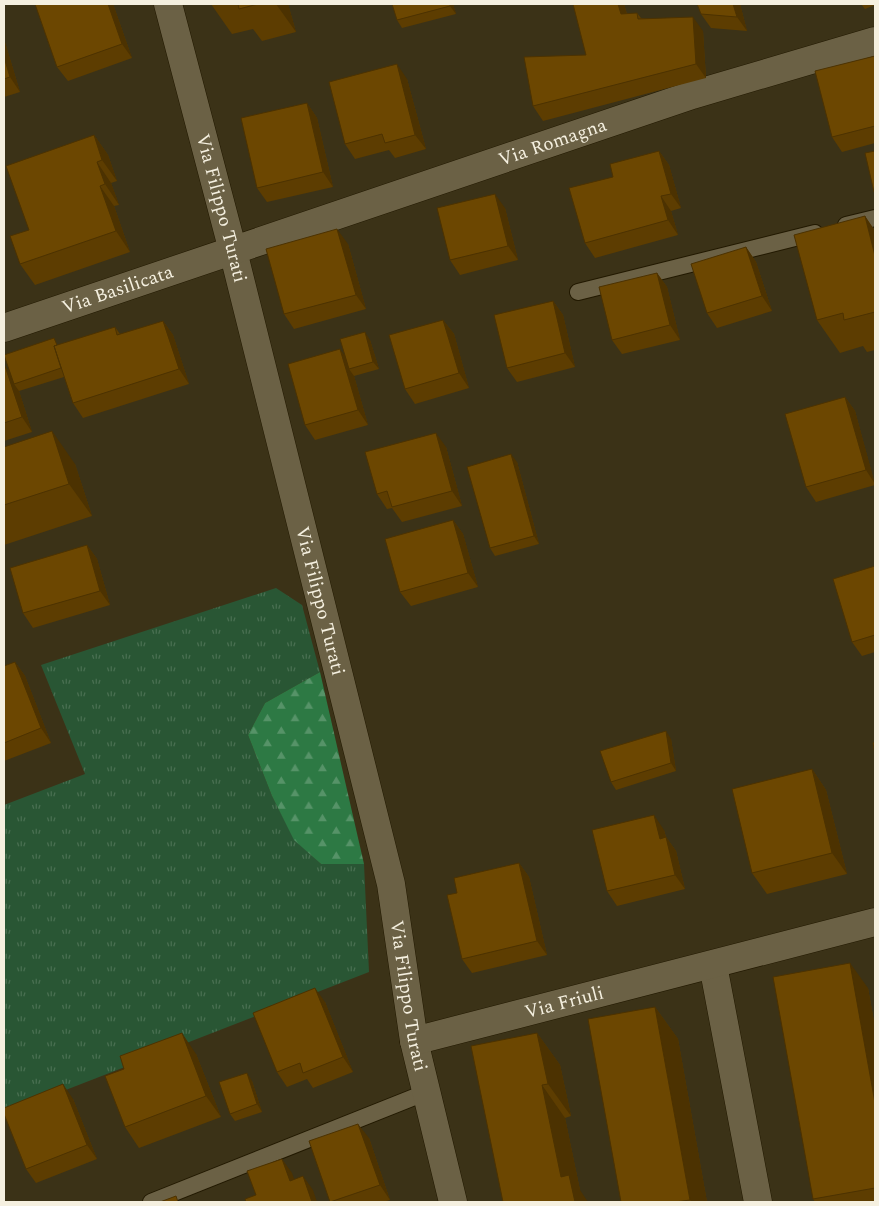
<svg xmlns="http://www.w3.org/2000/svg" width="879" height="1206" viewBox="0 0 879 1206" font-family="Spectral,serif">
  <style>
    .grass { fill: url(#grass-tufts) }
    .forest { fill: url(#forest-firs) }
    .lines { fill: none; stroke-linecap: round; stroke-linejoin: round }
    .service-casing { stroke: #221901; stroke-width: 18 }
    .minor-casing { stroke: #221901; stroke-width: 29 }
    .service { stroke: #6b6145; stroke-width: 16 }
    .minor { stroke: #6b6145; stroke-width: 28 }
    .wall { fill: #5d3d01 }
    .shaded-wall { fill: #4c3201 }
    .building { fill: #6c4701; stroke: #4c3201 }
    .labels { text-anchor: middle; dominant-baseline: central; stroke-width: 5; stroke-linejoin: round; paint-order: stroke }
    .street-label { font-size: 19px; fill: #f5f0e0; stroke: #30280d }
  </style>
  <defs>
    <pattern id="grass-tufts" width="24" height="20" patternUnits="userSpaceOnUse" patternTransform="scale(1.25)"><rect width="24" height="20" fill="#295634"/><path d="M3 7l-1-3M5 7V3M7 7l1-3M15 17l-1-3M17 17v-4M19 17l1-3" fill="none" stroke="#496f51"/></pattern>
    <pattern id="forest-firs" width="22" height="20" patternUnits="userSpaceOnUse" patternTransform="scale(1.25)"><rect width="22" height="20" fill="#2d7944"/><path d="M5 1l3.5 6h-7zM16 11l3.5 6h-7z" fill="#569368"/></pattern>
  </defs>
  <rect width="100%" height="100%" fill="#3b3217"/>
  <path class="grass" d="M276,588L302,605L320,672L265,703L248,735L272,796L295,840L321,864H364L369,972L4,1114V805L85,774L41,665Z"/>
  <path class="forest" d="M320,672L364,864H321L294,840L272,796L248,735L265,703Z"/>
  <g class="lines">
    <defs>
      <path id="service" d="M846,225L875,218
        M578,292L815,233
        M151,1202L427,1092"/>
      <g id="minor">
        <path id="s1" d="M168,4L233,251L391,884L414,1041L453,1202"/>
        <path id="s2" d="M4,328L692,95L875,41"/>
        <path d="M713,965L758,1202"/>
        <path id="s3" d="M414,1041L875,922"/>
      </g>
    </defs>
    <use href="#service" class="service-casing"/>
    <use href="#minor" class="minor-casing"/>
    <use href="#service" class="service"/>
    <use href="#minor" class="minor"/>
  </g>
  <path class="wall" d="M35,4H113L132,58L68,81L57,67Z
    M211,4H288L296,32L262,41L253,29L232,34Z
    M453,4L456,14L402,28L397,20Z
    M573,4H624L627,14L637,13L641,18L703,31L706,78L543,121L533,106L586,55Z
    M740,4L747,31L711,28L701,14Z
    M861,4H875V5L865,9Z
    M4,39L20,92L4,97Z
    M875,57V143L842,152L832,137Z
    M407,79L426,149L395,158L389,150L355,159L345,144Z
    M307,103L317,118L333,187L267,202L257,188Z
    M94,135L108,155L117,181L111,183L119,205L114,206L130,252L35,285L20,264L29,230Z
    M659,151L669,165L681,208L671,211L678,235L595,258L585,243L613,177Z
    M505,208L518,260L460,275L450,260Z
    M865,216L875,231V350L867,352L863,346L840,353L817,320Z
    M348,244L366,309L294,329L284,314Z
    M746,247L756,262L772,311L717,328L707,313Z
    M657,273L667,287L680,340L622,354L612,340Z
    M553,301L563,315L575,367L517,382L507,368Z
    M443,320L454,334L469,388L415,404L405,389Z
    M163,321L173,335L189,384L83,418L73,403L64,377L19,391L32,432L4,441V367L5,366L10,373L59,345L115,327L120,334Z
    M370,340L379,369L354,376L368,425L315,440L305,425L345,357Z
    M845,397L855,411L875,485L816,502L806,487Z
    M4,447L75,464L92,516L4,545Z
    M446,447L462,506L402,522L392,508L387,509L377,494Z
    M517,462L539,544L495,556L490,548Z
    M453,520L463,534L478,587L411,606L400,592Z
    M87,545L97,559L110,605L33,628L23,613Z
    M875,566V652L862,656L852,642Z
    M15,662L25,676L51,743L4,761V666Z
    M671,739L676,771L616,790L611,782Z
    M812,769L826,790L847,874L767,894L752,873Z
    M664,830L666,837L676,851L685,889L617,906L607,891Z
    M519,863L529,877L547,955L472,973L462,959L457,893Z
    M868,988L875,1027V1202H815L813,1199Z
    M325,1002L353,1072L313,1088L307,1079L287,1087L277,1072Z
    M655,1007L678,1039L707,1202H621Z
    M537,1033L560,1065L571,1116L565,1118L580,1190L503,1202Z
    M196,1054L221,1117L139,1148L125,1127Z
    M252,1081L262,1112L235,1121L230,1114Z
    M73,1099L97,1159L36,1183L26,1169Z
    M369,1138L390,1200L383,1202H330Z"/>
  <path class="shaded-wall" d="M108,4H113L132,58L122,44Z
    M276,4H288L296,32Z
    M450,4H453L456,14L450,6Z
    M618,4H624L631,29L621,14Z
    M733,4H740L747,31L737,17Z
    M693,17L703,31L706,78L696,64Z
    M4,39L20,92L10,77L4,57Z
    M397,64L407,79L426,149L415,135Z
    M307,103L317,118L333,187L323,172Z
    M94,135L108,155L117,181L102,160Z
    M659,151L669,165L681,208L671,194Z
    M97,162L111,183L119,205L105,184Z
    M100,186L114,206L130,252L116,231Z
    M495,194L505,208L518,260L508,246Z
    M661,196L671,211L678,235L668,220Z
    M865,216L875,231V256Z
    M337,229L348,244L366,309L356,295Z
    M746,247L756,262L772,311L762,296Z
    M657,273L667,287L680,340L670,325Z
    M553,301L563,315L575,367L565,353Z
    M443,320L454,334L469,388L459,373Z
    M163,321L173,335L189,384L179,369Z
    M365,332L370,340L379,369L373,362Z
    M340,349L351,364L349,369L354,376L368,425L358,410Z
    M5,366L16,381L14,384L19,391L32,432L22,417Z
    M845,397L855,411L875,484L866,470Z
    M52,431L75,464L92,516L69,484Z
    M436,433L446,447L462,506L452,491Z
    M511,454L517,462L539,544L534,536Z
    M453,520L463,534L478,587L468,573Z
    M87,545L97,559L110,605L100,591Z
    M15,662L25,676L51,743L41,728Z
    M666,731L671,739L676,771L671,763Z
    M812,769L826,790L847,874L832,853Z
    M654,815L664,830L670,853L660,839Z
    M666,837L676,851L685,889L675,875Z
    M519,863L529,877L547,955L537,941Z
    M850,963L868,988L875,1027V1103Z
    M315,988L325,1002L353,1072L343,1057Z
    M655,1007L678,1039L707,1202H692L690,1200Z
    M182,1033L196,1054L221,1117L206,1096Z
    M537,1033L560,1065L571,1116L548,1084Z
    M247,1073L252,1081L262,1112L257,1104Z
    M63,1084L73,1099L97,1159L87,1145Z
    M542,1085L565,1118L580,1190L588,1202H575L561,1177Z
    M358,1124L369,1138L390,1200L380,1185Z
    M282,1159L292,1173L300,1195L290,1181Z
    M303,1176L313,1190L317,1202H312Z"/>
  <path class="building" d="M35,4H108L122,44L57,67Z
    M238,4H258L239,9Z
    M392,4H450V6L397,20Z
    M573,4H618L621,14L637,13L638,19L693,17L696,64L533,106L524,57L586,55Z
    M697,4H733L737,17L701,14Z
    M875,56V126L832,137L815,71Z
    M4,57L10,77L4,79Z
    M397,64L415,135L385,143L382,134L345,144L329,82Z
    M307,103L323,172L257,188L241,118Z
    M94,135L102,160L97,162L105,184L100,186L116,231L20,264L10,236L29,230L6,166Z
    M659,151L671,194L661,196L668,220L585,243L569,188L613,177L610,164Z
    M875,151V192H874L865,153Z
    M495,194L508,246L450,260L437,208Z
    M865,216L875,256V312L844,320L843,313L817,320L794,235Z
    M337,229L356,295L284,314L266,249Z
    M746,247L762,296L707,313L691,264Z
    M657,273L670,325L612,340L599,287Z
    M553,301L565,353L507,368L494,315Z
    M443,320L459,373L405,389L389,335Z
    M163,321L179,369L73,403L54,346L115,327L117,335Z
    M365,332L373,362L349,369L340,339Z
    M54,338L57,345L54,346L61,368L14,384L4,355Z
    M340,349L358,410L305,425L288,364Z
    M5,366L22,417L4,423V367Z
    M845,397L866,470L806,487L785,414Z
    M52,431L69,484L4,505V447Z
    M436,433L452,491L392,507L387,491L377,494L365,452Z
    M511,454L534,536L490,548L467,467Z
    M453,520L468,573L400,592L385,539Z
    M87,545L100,591L23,613L10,568Z
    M875,566V635L852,642L833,579Z
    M15,662L41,728L4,743V666Z
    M666,731L671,763L611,782L600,751Z
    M875,742V754L873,743Z
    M812,769L832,853L752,873L732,789Z
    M654,815L660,839L666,837L675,875L607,891L592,830Z
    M519,863L537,941L462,959L447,895L457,893L454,878Z
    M850,963L875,1103V1188L813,1199L773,977Z
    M315,988L343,1057L303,1073L300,1063L277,1072L253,1013Z
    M655,1007L690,1200L675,1202H621L588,1019Z
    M182,1033L206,1096L125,1127L105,1076L124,1069L120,1056Z
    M537,1033L548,1084L542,1085L561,1177L569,1175L575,1202H503L471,1046Z
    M247,1073L257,1104L230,1114L219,1082Z
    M63,1084L87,1145L26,1169L4,1114V1108Z
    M358,1124L380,1185L330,1202L309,1141Z
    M282,1159L290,1181L303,1176L312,1202H246L245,1199L256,1195L247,1171Z
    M176,1196L178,1202H160Z"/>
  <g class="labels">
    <g class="street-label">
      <text stroke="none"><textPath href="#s2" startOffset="579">Via Romagna</textPath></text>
      <text stroke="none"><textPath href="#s1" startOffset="211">Via Filippo Turati</textPath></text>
      <text stroke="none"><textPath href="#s2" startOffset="120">Via Basilicata</textPath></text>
      <text stroke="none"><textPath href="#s1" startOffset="616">Via Filippo Turati</textPath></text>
      <text stroke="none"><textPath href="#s1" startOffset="1021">Via Filippo Turati</textPath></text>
      <text stroke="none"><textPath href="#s3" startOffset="155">Via Friuli</textPath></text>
    </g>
  </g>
  <rect width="879" height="1206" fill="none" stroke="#f5f0e0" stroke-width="10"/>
</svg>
